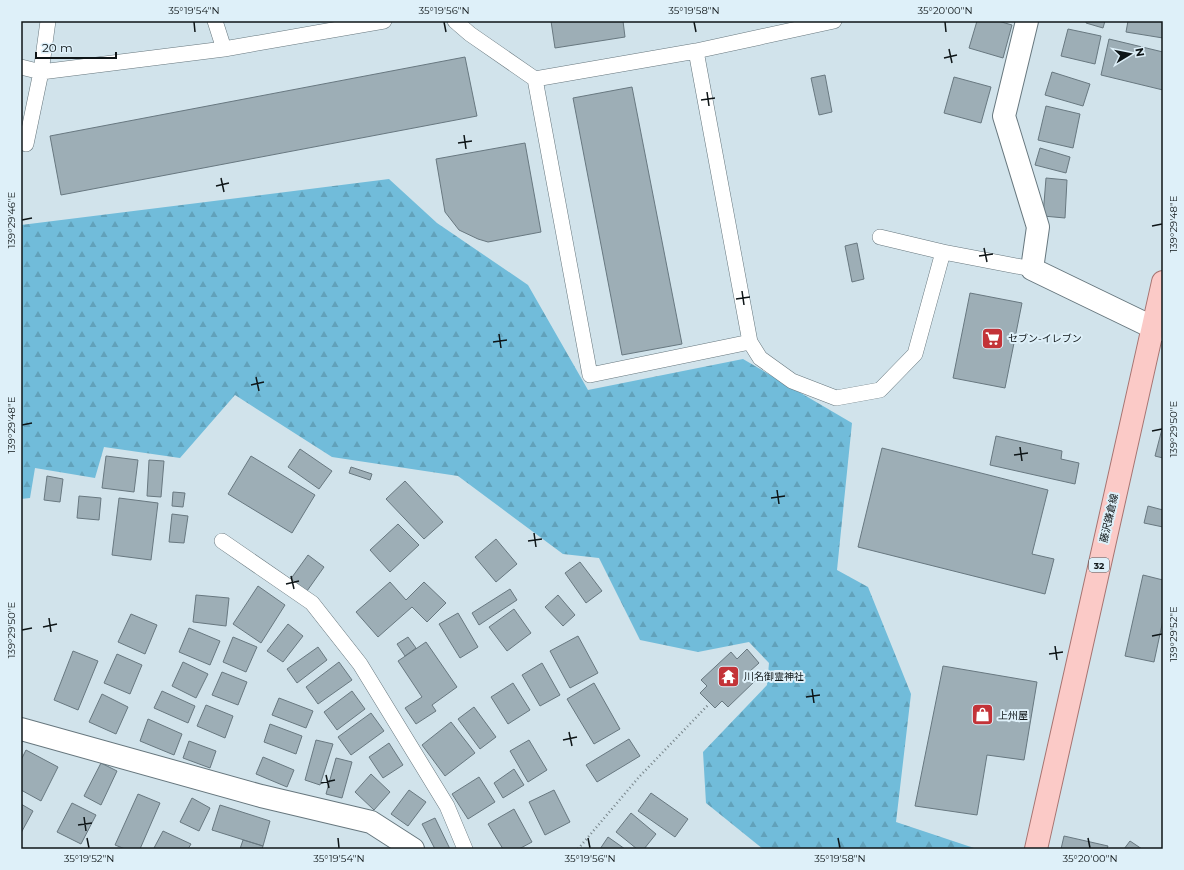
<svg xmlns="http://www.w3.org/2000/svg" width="1184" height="870" viewBox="0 0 1184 870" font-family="Montserrat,'Noto Sans JP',sans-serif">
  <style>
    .forest { fill: url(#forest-firs) }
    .building { fill: #9daeb6; stroke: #687880 }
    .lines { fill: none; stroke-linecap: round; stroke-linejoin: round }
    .lane-casing { stroke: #67777e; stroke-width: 16 }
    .street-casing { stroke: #67777e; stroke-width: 24 }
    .primary-casing { stroke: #a77471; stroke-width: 24 }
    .path { stroke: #768388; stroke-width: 2.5; stroke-dasharray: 1 3; stroke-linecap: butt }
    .lane { stroke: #fff; stroke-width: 15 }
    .street { stroke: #fff; stroke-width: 22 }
    .primary { stroke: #fbcac7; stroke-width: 22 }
    .ticks { fill: none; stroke: #0e1517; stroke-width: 1.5 }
    .labels { text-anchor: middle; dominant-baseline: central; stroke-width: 4; stroke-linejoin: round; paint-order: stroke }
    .shield { fill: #def0f9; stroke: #4c575b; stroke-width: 1 }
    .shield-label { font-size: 9px; font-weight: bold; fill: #0e1517 }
    .poi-label { font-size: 10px; fill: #0e1517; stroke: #def0f9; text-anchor: start }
    .street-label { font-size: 10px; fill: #0e1517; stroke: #def0f9 }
    .neatline { fill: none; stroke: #0e1517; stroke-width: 1.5 }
    .ticks-label { font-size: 10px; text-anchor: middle; fill: #0e1517 }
  </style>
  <defs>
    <pattern id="forest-firs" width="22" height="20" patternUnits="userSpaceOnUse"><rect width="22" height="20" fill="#71bcda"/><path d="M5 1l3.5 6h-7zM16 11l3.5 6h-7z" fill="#61a1ba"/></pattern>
  </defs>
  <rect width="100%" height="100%" fill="#d1e3eb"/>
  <path class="forest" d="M389,179L437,223L528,285L588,390L743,359L852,423L837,570L868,587L911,694L896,822L977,849H763L706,803L703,752L767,685L769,663L749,642L698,652L640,640L599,558L563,554L458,476L332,457L235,395L180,458L104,447L95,478L35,468L30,498L21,499V225Z"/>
  <path class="building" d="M551,21H623L625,37L555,48Z
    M977,21H998L1012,25L1003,58L969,48Z
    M1086,21H1105L1103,28L1086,23Z
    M1128,21H1163V38L1126,32Z
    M1068,29L1101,36L1095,64L1061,56Z
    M1109,39L1163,52V90L1101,75Z
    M465,57L477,116L61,195L50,136Z
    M1052,72L1090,84L1083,106L1045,95Z
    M825,75L832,112L819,115L811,78Z
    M954,77L991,87L981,123L944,113Z
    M632,87L682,344L622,355L573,98Z
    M1046,106L1080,114L1073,148L1038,140Z
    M525,143L541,232L488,242L478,239L459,230L445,212L436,159Z
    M1040,148L1070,157L1066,173L1035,165Z
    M1046,178L1067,180L1065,218L1043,216Z
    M857,243L864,279L852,282L845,246Z
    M970,293L1022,303L1005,388L953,378Z
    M1163,425V458L1155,456Z
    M996,436L1062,451L1061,459L1079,463L1075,484L990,465Z
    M882,448L1048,490L1032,554L1054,559L1045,594L858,547Z
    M300,449L332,471L319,489L288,467Z
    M106,456L138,460L134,492L102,488Z
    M251,456L315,495L292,533L228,494Z
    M149,460L164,461L161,497L147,496Z
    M351,467L372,474L370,480L349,473Z
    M47,476L63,479L60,502L44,500Z
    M405,481L443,522L424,539L386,499Z
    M173,492L185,493L183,507L172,506Z
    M79,496L101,498L99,520L77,518Z
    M119,498L158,503L151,560L112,555Z
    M1148,506L1163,510V527L1144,523Z
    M172,514L188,516L184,543L169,542Z
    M398,524L419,545L390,572L370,550Z
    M496,539L517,564L496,582L475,557Z
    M308,555L324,567L307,591L290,580Z
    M580,562L602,591L586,603L565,573Z
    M1143,575L1163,580V620L1154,662L1125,656Z
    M390,582L406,600L424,582L446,603L427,622L412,607L378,637L356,612Z
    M258,586L285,605L261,643L233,624Z
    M510,589L517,600L479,625L472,613Z
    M196,595L229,598L226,626L193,622Z
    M558,595L575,615L563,626L545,607Z
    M514,609L531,633L507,651L489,627Z
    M458,613L478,647L460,658L439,624Z
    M131,614L157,625L145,654L118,642Z
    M288,624L303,636L283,662L267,651Z
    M189,628L220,641L210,665L179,652Z
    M578,636L598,673L570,688L550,651Z
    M233,637L257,647L246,672L223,662Z
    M408,637L416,648L405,656L397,644Z
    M426,642L457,687L432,705L436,711L416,724L405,708L422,697L398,661Z
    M318,647L327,660L297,683L287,669Z
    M747,649L759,663L749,672L756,680L728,707L722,701L715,708L700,693L707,686L701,680L731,652L737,659Z
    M73,651L98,661L78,710L54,700Z
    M117,654L142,665L130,694L104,683Z
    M183,662L208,674L196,698L172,686Z
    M339,662L352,680L318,704L306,687Z
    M542,663L560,695L540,706L522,675Z
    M943,666L1037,682L1024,760L987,755L977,815L915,806Z
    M222,672L247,682L238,705L212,695Z
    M513,683L530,710L508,724L491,697Z
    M594,683L620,729L594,744L567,699Z
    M162,691L195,706L188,723L154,708Z
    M352,691L365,709L337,730L324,712Z
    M102,694L128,707L116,734L89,722Z
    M279,698L313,711L306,728L272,715Z
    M206,705L233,716L225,738L197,726Z
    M474,707L496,737L480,749L458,719Z
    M371,713L384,731L351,755L338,737Z
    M148,719L182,734L174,755L140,741Z
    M451,722L475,753L445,776L422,745Z
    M270,724L302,736L296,754L264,742Z
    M629,739L640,756L597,782L586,765Z
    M316,740L333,744L320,785L305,780Z
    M529,740L547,770L528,782L510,751Z
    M189,741L216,751L210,768L183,758Z
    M389,743L403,765L383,778L369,757Z
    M26,750L58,767L41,801L21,790V760Z
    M263,757L294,770L287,787L256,774Z
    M336,758L352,762L342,798L326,794Z
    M101,763L117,771L101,805L84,796Z
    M514,769L524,785L503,798L494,783Z
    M371,774L390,792L374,810L355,792Z
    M479,777L495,802L468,819L452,794Z
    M409,790L426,802L408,826L391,814Z
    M554,790L570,822L545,835L529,802Z
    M651,793L688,819L675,837L638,811Z
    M138,794L160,803L140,849H125L115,845Z
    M192,798L210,808L199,831L180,822Z
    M72,803L96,815L81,844L57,832Z
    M21,804L33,811L21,833Z
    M220,805L270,821L263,846L212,830Z
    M514,809L532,842L519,849H503L488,824Z
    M631,813L656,834L644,849H637L616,832Z
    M435,818L450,849H435L422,824Z
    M163,831L191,844L188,849H157L154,848Z
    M1064,836L1108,846L1107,849H1061Z
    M608,837L625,849H600Z
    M243,840L263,846L262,849H240Z
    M1130,841L1142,849H1124Z"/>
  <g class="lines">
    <defs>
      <path id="lane" d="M215,21L224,49
        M455,21L470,34L535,79
        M696,51L834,21
        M21,67L41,72L224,49L384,21
        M26,144L41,72L48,21
        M880,237L943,252L1032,269
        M750,342L590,375L535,79L696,51L750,342L760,358L792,381L836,398L880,390L915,354L943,252
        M222,541L312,603L360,664L447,806L465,849"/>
      <path id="street" d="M1027,21L1004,116L1038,227L1032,269L1152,327L1163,330
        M21,729L261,796L371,822L413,849"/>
      <path id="primary" d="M1036,849L1163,282"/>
    </defs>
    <use href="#lane" class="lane-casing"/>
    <use href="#street" class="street-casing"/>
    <use href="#primary" class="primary-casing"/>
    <path class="path" d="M578,849L639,777L709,704"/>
    <use href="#lane" class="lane"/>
    <use href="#street" class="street"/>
    <use href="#primary" class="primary"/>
  </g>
  <path class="ticks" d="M194,22L195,32M444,22L446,32M694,22L696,32M945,22L946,32M949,49L952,63M944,58L957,55M707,92L709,106M701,100L715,98M464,135L466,149M458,143L472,141M221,178L224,192M216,186L229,183M22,220L32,218M1152,226L1162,224M984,248L987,262M979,256L993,254M742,291L744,305M736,299L750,297M499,334L501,348M493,342L507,340M256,377L259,391M251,385L264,382M22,425L32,423M1152,431L1162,429M1020,447L1022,461M1014,455L1028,453M777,490L779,504M771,498L785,496M534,533L536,547M528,541L542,539M291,576L294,589M286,584L299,581M49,618L51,632M43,627L57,624M22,630L32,628M1152,636L1162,634M1055,646L1057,660M1049,654L1063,652M812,689L814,703M806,697L820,695M569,732L572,746M563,740L577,737M326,775L329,788M321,783L335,780M84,817L86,831M78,825L92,823M87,838L89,848M338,838L339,848M588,838L590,848M838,838L840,848M1088,838L1090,848"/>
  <defs>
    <symbol id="supermarket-square" viewBox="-11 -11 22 22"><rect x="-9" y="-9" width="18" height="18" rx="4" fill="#c33338" stroke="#def0f9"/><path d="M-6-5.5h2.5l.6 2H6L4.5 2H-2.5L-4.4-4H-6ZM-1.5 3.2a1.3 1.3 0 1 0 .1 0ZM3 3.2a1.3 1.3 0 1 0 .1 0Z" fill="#fff"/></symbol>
    <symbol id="temple-square" viewBox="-11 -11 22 22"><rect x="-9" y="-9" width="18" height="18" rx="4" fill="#c33338" stroke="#def0f9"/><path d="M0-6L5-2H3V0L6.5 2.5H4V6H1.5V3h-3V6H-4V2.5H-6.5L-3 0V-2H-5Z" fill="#fff"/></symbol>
    <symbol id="shop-square" viewBox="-11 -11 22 22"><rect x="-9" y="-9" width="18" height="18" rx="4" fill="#c33338" stroke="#def0f9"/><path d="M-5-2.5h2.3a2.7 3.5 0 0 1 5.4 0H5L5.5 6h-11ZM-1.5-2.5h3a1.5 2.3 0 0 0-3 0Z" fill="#fff"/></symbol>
  </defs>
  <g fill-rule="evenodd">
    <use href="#supermarket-square" x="980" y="326" width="25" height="25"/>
    <use href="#temple-square" x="716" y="664" width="25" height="25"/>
    <use href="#shop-square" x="970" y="702" width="25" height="25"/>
  </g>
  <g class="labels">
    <rect class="shield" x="1089" y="558" width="20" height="14" rx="3"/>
    <g class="shield-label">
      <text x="1099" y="565">32</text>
    </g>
    <g class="poi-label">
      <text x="1008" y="338">セブン-イレブン</text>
      <text x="744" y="676">川名御霊神社</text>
      <text x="998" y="715">上州屋</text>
    </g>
    <g class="street-label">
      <text transform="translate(1109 518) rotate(-77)">藤沢鎌倉線</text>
    </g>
  </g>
  <rect width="1184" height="870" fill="none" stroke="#def0f9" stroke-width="44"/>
  <g transform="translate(1130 54) rotate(80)" stroke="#def0f9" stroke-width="3" paint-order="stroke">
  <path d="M0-3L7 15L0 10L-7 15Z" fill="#0e1517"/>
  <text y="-6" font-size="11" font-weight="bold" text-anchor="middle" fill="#0e1517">N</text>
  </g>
  <path d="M36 52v6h80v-6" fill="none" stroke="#0e1517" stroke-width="2"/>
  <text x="42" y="52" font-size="12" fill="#0e1517" stroke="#def0f9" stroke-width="3" paint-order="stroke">20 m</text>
  <rect x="22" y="22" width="1140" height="826" class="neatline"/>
  <g class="ticks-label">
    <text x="194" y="14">35°19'54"N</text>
    <text x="444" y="14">35°19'56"N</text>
    <text x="694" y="14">35°19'58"N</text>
    <text x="945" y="14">35°20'00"N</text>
    <text transform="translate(11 220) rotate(-90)" y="4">139°29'46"E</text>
    <text transform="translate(1173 224) rotate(-90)" y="4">139°29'48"E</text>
    <text transform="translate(11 425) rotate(-90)" y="4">139°29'48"E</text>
    <text transform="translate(1173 429) rotate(-90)" y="4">139°29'50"E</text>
    <text transform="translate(11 630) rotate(-90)" y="4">139°29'50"E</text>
    <text transform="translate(1173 634) rotate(-90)" y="4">139°29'52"E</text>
    <text x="89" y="862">35°19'52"N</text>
    <text x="339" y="862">35°19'54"N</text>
    <text x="590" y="862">35°19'56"N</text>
    <text x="840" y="862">35°19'58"N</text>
    <text x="1090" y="862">35°20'00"N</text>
  </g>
</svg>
